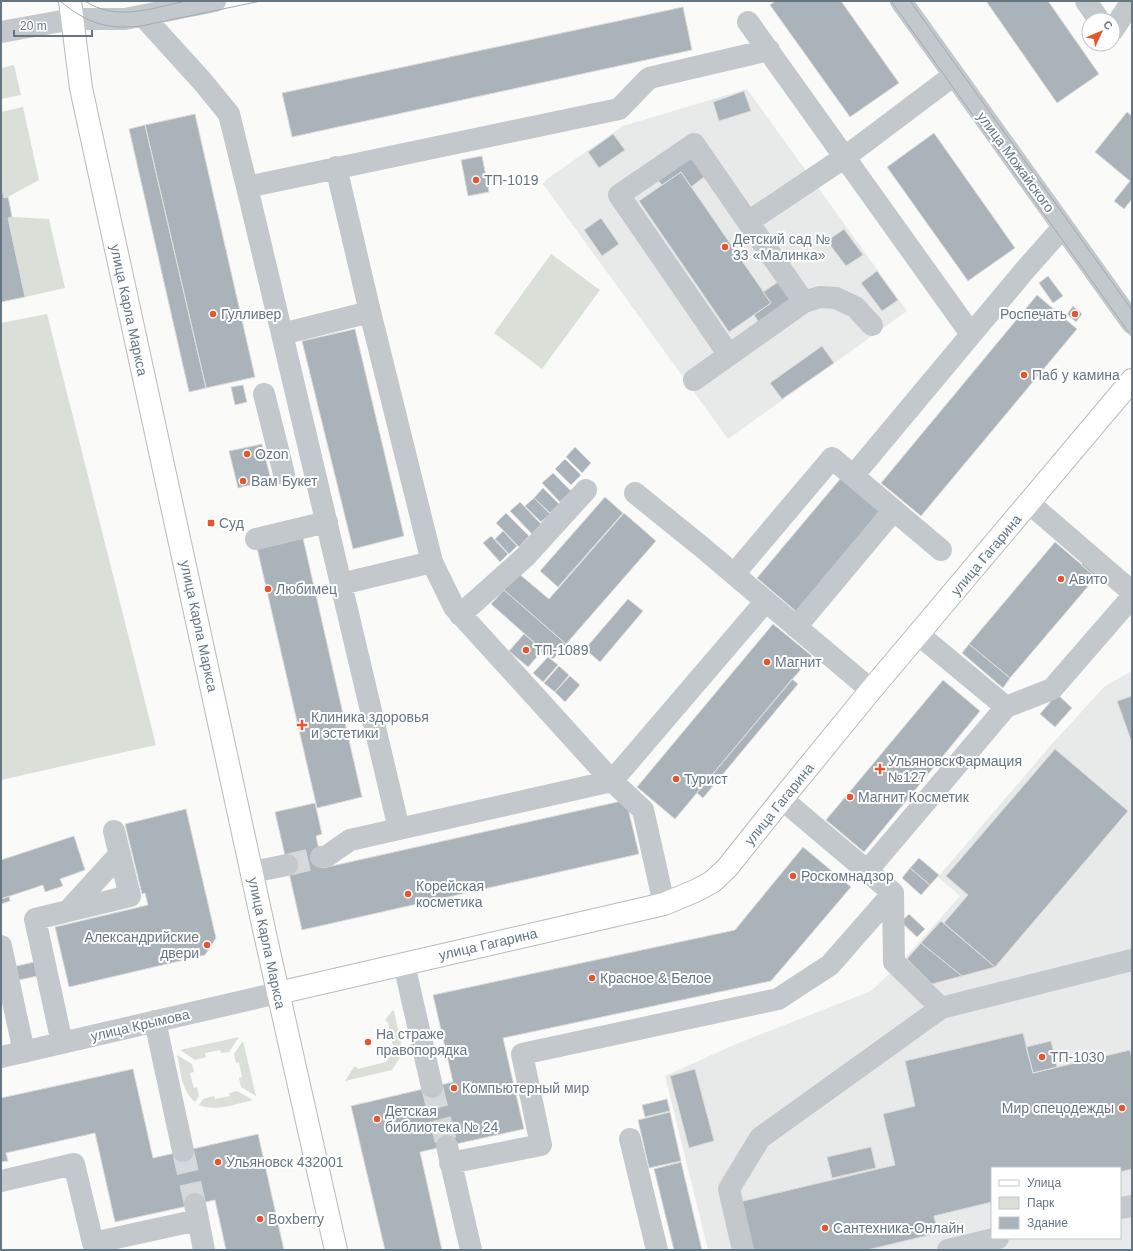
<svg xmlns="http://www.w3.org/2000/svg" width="1133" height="1251" viewBox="0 0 1133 1251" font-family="Arial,sans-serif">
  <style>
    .built { fill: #e8e9e9; fill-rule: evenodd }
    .green { fill: #dadfd7 }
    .building { fill: #aab3b9; stroke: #dcdcda }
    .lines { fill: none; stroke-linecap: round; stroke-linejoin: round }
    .minor-tunnel { stroke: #d5d9db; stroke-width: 22; stroke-dasharray: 22 11; stroke-linecap: butt }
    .major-casing { stroke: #b5babe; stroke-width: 24 }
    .minor { stroke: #c3c8cc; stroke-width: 22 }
    .major { stroke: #fff; stroke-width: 22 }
    .tram { stroke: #a2aab0; stroke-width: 1 }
    .poi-dot { fill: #e4572e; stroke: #fff; stroke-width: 1.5 }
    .labels { text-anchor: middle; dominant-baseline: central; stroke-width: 4; stroke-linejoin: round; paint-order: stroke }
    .street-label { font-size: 14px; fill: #657683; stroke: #fff }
    .poi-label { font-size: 14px; fill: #657683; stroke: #fff; text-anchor: start }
  </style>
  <rect width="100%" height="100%" fill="#fafaf8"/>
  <path class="built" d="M747,89L907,311L728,439L543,184L547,179L623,126Z
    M1132,671V1250H708L665,1076L736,1044L871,991L898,966L960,896L938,877L1051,745L1105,686ZM992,1168H1120V1238H992Z"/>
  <path class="green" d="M14,65L21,95L1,99V68Z
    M23,107L39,180L8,197H4L1,184V112Z
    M12,217L49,219L65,288L25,297L8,218Z
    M551,254L600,290L542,369L494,333Z
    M47,314L156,745L1,780V323Z
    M393,1010L394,1011L403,1053L392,1070L345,1081L354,1067H357V1069L386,1062L394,1051L388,1023L385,1020Z
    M239,1037L229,1052L221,1053L220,1050L205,1053L206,1057L195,1060L180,1050Z
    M243,1041L256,1096L241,1087L239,1078L242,1077L239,1062L236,1063L234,1054Z
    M177,1055L192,1064L194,1072L190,1073L194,1088L197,1087L199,1096L195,1102C181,1090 181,1072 177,1055Z
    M237,1091L253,1100C235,1104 216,1112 199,1105L203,1099L214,1096L215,1099L230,1096L229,1093Z"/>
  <path class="building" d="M775,1H841L899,83L850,117L770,5Z
    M986,1H1048L1099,74L1057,103Z
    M683,7L692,50L292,137L282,93Z
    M744,91L751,111L719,121L713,102Z
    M1127,112L1132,116V199L1124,209L1114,201L1130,181L1095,152Z
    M195,114L255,377L206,388L145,125Z
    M145,125L206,388L189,392L129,129Z
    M934,133L1015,248L968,281L887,167Z
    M613,134L625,150L599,168L588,152Z
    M693,153L708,174L691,187L681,172L662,185L656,178Z
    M482,156L489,192L468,196L461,160Z
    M681,172L771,303L729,332L639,201Z
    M1,185L4,198L8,197L10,206L12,217L8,218L25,297L1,302Z
    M601,218L619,244L602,256L584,230Z
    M844,229L863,255L846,266L827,241Z
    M877,271L898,300L882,311L861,283Z
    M1048,276L1063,296L1053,303L1039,283Z
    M781,280L795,300L760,324L754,315L771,303L763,292Z
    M1037,295L1077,329L921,516L881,483Z
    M1073,306L1082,314L1076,322L1067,314Z
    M355,329L404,536L353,549L302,341Z
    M822,346L834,363L782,399L770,383Z
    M243,385L247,402L235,405L231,387Z
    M262,444L271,480L238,488L229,451Z
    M575,447L591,463L582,473L566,457Z
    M565,459L581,475L571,485L555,469Z
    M553,473L571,491L560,502L542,483Z
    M841,478L882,513L798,613L757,578Z
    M543,488L559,504L550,513L534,498Z
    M605,497L623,513L558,587L540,571Z
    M534,498L550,514L541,522L525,506Z
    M520,502L542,525L533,535L510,511Z
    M506,513L529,536L519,547L496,523Z
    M624,513L656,541L566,644L504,590L518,573L549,599Z
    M503,531L517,546L509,554L495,539Z
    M491,536L508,554L500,562L483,543Z
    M303,538L362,797L317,808L257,548Z
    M1055,542L1096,577L1010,678L969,644Z
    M1085,561L1099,572L1096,577L1081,565Z
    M504,590L566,644L553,659L491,604Z
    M628,599L643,611L600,662L585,649Z
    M773,624L812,656L675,819L637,787Z
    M524,634L543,650L528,667L509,651Z
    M969,644L1010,678L1003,688L962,653Z
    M548,657L558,665L543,682L533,673Z
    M559,666L569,675L555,692L544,683Z
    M570,676L580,685L565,702L555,692Z
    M792,679L798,684L703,798L697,793Z
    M943,680L980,711L864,852L826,820Z
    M1057,694L1072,708L1055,727L1040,714Z
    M1132,696V743L1117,701Z
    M1055,749L1128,811L995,967L944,923L968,895L946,876Z
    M626,800L639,854L302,930L275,812L315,803L322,834L316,836L323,868Z
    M186,809L216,938L205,955L69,987L55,927L148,905L145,893L142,894L125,824Z
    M74,836L85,870L60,879L63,886L45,892L43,885L1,899V860Z
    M803,847L851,887L771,981L503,1038L524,1129L420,1152L442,1250H385L351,1106L453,1082L433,995L735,930Z
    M919,858L939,875L930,885L910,868Z
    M910,868L930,885L921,895L902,878Z
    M9,896L10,901L1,904V899Z
    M909,914L925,929L917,937L901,922Z
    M941,921L995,967L962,976L921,943Z
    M921,943L962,976L932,984L907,959Z
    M39,961L42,975L19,980L16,966Z
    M1023,1033L1033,1073L1130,1050L1132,1060V1169L1120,1172V1168H992V1202L934,1216L938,1233L867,1250H746L735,1203L895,1165L883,1114L915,1106L905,1061Z
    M1051,1041L1057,1067L1033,1073L1026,1047Z
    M133,1069L153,1158L258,1134L284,1250H226L215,1200L115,1222L95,1133L6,1153L8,1161L1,1162V1098Z
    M695,1069L714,1141L689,1148L670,1076Z
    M667,1099L670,1111L645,1117L642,1105Z
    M670,1112L681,1161L649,1168L638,1120Z
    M871,1147L876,1168L832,1178L827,1157Z
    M681,1162L702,1250H674L654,1169Z"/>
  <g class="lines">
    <path class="minor-tunnel" d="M287,865L321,857
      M432,1087L447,1146
      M183,1151L195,1204"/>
    <defs>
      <path id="major" d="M70,1L81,88L267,943L336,1250
        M278,993L664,904L695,891L712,882L727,868L782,799L871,690L1132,380"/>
    </defs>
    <use href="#major" class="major-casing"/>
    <path class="minor" d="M901,1L1132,323
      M1086,1L1099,20
      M143,16L202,81L229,114L247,187
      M748,22L971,334
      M1113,30L1132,1
      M1,32L73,19H125L215,1
      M336,167L370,312
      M748,222L804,302L729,355L619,195L694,144L748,222L845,157L954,75
      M804,302L820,297L836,298L855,307L872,325
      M282,334L341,584
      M694,380L729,355
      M264,394L284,474
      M853,476L1025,270L1063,227
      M635,493L703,548L871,690
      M1029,503L1132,592
      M256,539L327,522
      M432,562L454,607L612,781L643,810L664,904
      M734,574L832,458L941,550
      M460,615L526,556L586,490
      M796,627L894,510
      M918,634L1006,707
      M399,829L341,584L432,562L370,312L282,334L247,187L619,109L649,78L769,50
      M321,857L327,856L350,840L612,781L766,601
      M867,871L1006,707L1052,689L1132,597
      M252,872L287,865
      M893,893L894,962L941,1008
      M68,911L120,854
      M1,946L24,1052
      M404,964L432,1087
      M155,1021L183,1151
      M62,1043L35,919L130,896L114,831
      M1,1057L278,993
      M630,1139L657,1250
      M447,1146L471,1250
      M450,1163L541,1145L522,1054L778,999L830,965L893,893L782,799
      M1,1181L74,1164L93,1243L198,1220
      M195,1204L204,1250
      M1120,1208L1132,1206
      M743,1250L729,1189L760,1138L941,1008L1132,960
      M948,1250L998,1238"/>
    <use href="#major" class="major"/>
    <path class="tram" d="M60,1C87,23 106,30 141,26L261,1
      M85,1C116,22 153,8 186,1
      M891,1L1132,337
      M910,1L1132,310"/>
  </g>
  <g class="poi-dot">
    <circle cx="476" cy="180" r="4"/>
    <circle cx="725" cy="247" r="4"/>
    <circle cx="213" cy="314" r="4"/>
    <circle cx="1075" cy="314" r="4"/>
    <circle cx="1024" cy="375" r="4"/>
    <circle cx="247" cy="454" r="4"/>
    <circle cx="243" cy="481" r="4"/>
    <rect x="207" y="519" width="8" height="8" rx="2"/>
    <circle cx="1061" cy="579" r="4"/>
    <circle cx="268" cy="589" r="4"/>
    <circle cx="526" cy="650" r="4"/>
    <circle cx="767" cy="662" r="4"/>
    <path d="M300 719h4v4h4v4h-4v4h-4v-4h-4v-4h4z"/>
    <path d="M878 763h4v4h4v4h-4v4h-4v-4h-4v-4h4z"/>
    <circle cx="676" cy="779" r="4"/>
    <circle cx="850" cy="797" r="4"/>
    <circle cx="793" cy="876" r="4"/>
    <circle cx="408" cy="894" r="4"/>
    <circle cx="207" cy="945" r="4"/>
    <circle cx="592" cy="978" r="4"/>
    <circle cx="368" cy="1042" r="4"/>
    <circle cx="1042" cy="1057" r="4"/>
    <circle cx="454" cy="1088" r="4"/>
    <circle cx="1122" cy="1108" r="4"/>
    <circle cx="377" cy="1119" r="4"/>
    <circle cx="218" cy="1162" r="4"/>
    <circle cx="260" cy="1219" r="4"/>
    <circle cx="825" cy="1228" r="4"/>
  </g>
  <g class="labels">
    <g class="street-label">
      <text transform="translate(1016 162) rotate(54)">улица Можайского</text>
      <text transform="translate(129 310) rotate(78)">улица Карла Маркса</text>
      <text transform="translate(986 555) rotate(-50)">улица Гагарина</text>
      <text transform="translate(199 626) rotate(78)">улица Карла Маркса</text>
      <text transform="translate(779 804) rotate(-51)">улица Гагарина</text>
      <text transform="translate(267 943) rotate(78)">улица Карла Маркса</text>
      <text transform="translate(488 944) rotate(-13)">улица Гагарина</text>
      <text transform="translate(140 1025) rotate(-13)">улица Крымова</text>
    </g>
    <g class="poi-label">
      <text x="484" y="180">ТП-1019</text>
      <text x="733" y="239">Детский сад №<tspan x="733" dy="16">33 «Малинка»</tspan></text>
      <text x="221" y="314">Гулливер</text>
      <text x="1067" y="314" text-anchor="end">Роспечать</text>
      <text x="1032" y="375">Паб у камина</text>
      <text x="255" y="454">Ozon</text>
      <text x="251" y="481">Вам Букет</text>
      <text x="219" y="523">Суд</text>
      <text x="1069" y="579">Авито</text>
      <text x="276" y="589">Любимец</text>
      <text x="534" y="650">ТП-1089</text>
      <text x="775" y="662">Магнит</text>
      <text x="311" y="717">Клиника здоровья<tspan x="311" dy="16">и эстетики</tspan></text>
      <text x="888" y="761">УльяновскФармация<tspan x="888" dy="16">№127</tspan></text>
      <text x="684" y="779">Турист</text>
      <text x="858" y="797">Магнит Косметик</text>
      <text x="801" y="876">Роскомнадзор</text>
      <text x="416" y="886">Корейская<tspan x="416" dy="16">косметика</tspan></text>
      <text x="199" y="937" text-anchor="end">Александрийские<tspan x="199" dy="16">двери</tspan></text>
      <text x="600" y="978">Красное &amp; Белое</text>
      <text x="376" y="1034">На страже<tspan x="376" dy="16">правопорядка</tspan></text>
      <text x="1050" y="1057">ТП-1030</text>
      <text x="462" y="1088">Компьютерный мир</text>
      <text x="1114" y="1108" text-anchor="end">Мир спецодежды</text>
      <text x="385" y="1111">Детская<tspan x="385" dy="16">библиотека № 24</tspan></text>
      <text x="226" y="1162">Ульяновск 432001</text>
      <text x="268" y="1219">Boxberry</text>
      <text x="833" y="1228">Сантехника-Онлайн</text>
    </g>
  </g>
  <rect width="1133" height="1251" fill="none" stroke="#657683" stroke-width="4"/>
  <rect x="991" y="1167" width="130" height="72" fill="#ffffff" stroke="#c1c8cd"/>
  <rect x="999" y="1180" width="20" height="6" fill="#ffffff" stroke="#c1c8cd"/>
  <text x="1027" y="1187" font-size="12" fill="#657683">Улица</text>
  <rect x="999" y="1197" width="20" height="12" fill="#dadfd7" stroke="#c1c8cd"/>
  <text x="1027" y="1207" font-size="12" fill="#657683">Парк</text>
  <rect x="999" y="1217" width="20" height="12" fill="#aab3b9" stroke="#c1c8cd"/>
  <text x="1027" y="1227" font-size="12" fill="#657683">Здание</text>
  <g transform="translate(1101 32) rotate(46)"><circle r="19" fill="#ffffff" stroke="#c1c8cd"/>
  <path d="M0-3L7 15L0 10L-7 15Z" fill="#e4572e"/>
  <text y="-6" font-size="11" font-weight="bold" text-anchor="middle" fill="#657683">С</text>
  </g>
  <path d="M14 30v6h78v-6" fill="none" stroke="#657683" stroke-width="2"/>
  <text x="20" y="30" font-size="12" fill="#657683" stroke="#ffffff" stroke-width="3" paint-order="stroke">20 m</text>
</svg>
